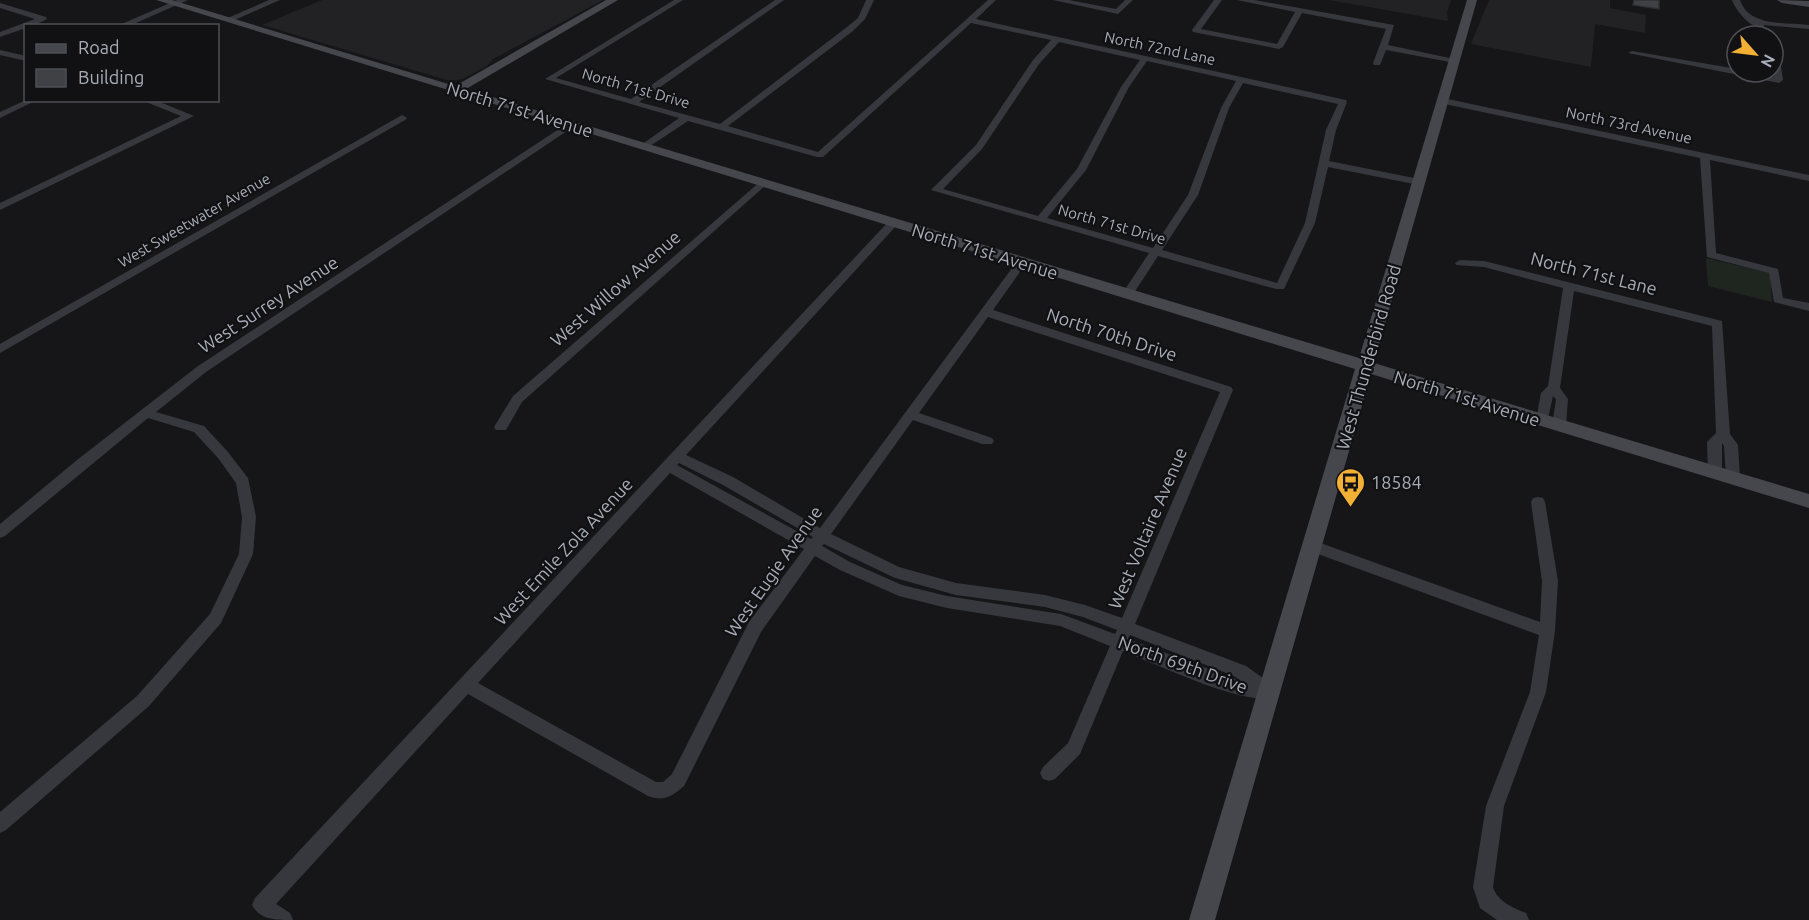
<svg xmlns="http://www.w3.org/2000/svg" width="1809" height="920" viewBox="0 0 1809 920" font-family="Ubuntu,sans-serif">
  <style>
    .built { fill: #222225 }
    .green { fill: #1e261f }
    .building { fill: #404145; stroke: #303034; stroke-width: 1.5 }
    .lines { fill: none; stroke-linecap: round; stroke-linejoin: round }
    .street { fill: #37383d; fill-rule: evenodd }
    .secondary { fill: #45474d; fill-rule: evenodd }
    .labels { text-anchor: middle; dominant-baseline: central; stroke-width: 4.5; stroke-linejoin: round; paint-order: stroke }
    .far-street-label { font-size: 15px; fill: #a8adb8; stroke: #111113 }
    .street-label { font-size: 18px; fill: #a8adb8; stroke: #111113 }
    .poi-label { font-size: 18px; fill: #a8adb8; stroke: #111113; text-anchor: start }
  </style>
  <rect width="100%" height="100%" fill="#161618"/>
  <path class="built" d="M322,0H603L493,59L487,66L462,79L450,81L262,25Z
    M1329,0H1451L1447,12L1448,21Z
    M1489,0H1610V8L1646,15L1645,33L1595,24L1591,67L1471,44Z"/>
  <path class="green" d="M1706,258L1770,273L1772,302L1708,286Z"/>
  <path class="building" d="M1634,0H1659V9L1633,5Z"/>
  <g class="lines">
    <path class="street" d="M177,0H188L129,26H117Z
      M269,0H280L230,22L223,20Z
      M674,0H683L556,78L631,99L775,0H784L639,102L720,124L847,27L858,18L866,0H874L865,19L853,31L728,126L818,152L988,0H996L976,19L1346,100L1347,102L1336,130L1329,161L1419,179L1424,182L1419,185L1328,167L1315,223L1284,289H1276L1158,256L1132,296L1128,297L1122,294L1149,253L931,190L976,145L1033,60L1051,40L971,23L823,157H817L688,121L644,150L639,147L641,145L679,118L545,79ZM1059,42L1140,60L1121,87L1077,169L1038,216L943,189L982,149L1039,64ZM1147,61L1236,81L1221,108L1188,195L1153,248L1047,218L1086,170L1129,87ZM1243,83L1338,104L1326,130L1305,223L1277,283L1162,250L1198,195L1229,108Z
      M1053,0H1069L1116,9L1125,0H1133L1118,14Z
      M1214,0H1222L1201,29L1277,44L1295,12L1237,0H1254L1394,25L1388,45L1459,60L1455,63L1386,50L1380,65H1374L1373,63L1386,29L1302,13L1283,47L1279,49L1193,32L1192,30Z
      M1732,0H1740C1749,27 1785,22 1809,25V29L1764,25V29C1751,29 1736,11 1732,0Z
      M0,3L46,17L47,19L33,26H26V28L0,37V32L35,19L0,8Z
      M1773,37L1777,39L1783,80L1779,83L1628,53L1632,51L1737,69V72L1774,77Z
      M0,50L26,56V61L0,55Z
      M1443,98L1809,175V181L1710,160L1716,253L1778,269L1783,298L1809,303V311L1774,302L1769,273L1707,257L1700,158L1440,103L1439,101Z
      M26,100H37L0,118V112Z
      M141,100H155L194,116L0,210V203L181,116Z
      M402,115L407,118L405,120L0,353V344Z
      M568,123L576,125L206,372L156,412L204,426L228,452L248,478L256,517L253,554L221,623L149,706L6,830L0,833V812L137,696L210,614L239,554L242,517L236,483L218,458L194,432L148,418L5,536L0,538V524L77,460L198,366Z
      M762,180L766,181V185L522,402L506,430H496L494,427L513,396Z
      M893,220L897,221V225L686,455L733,477L820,528L1018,260H1026L1027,262L993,310L1231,387L1233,390L1135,624L1246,666L1276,687L1278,692L1276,697C1247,708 1154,663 1123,651L1080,754L1055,779L1049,781L1043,779L1040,773L1043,767L1068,743L1110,646L1060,626L947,608L899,596L840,570L815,556L761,632L684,786C673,796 663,802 648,796L468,694L276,904L290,913L293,920C276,920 260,920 252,905L255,898L889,221ZM988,317L1220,392L1122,618L1085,605L1045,595L956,583L899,567L831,534L913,420L982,444H992L994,441L992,438L919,413ZM679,463L723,485L813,537L811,539L677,465ZM670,473L804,549L749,622L672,774L663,782H656L478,683ZM824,544L895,578L956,595L1045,607L1083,617L1117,630L1115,634L1061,614L947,596L902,585L850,562L822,546ZM1130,635L1234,676L1241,681L1128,639Z
      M1460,260L1484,261L1722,321L1730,434L1738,445L1740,479L1738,483H1728L1726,479L1724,446L1722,443V473L1715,478L1708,473L1707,442L1716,433L1712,326L1574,291L1560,388L1568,399L1566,426L1559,431L1552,426L1556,399L1553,396L1547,423L1542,424L1536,420L1541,393L1548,386L1563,288L1484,267L1456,265L1455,263Z
      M1538,497L1543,498L1545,502L1558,581L1555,631L1546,692L1504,806L1493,887C1497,901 1513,908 1526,913L1529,920H1497L1480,908L1473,887L1486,806L1530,692L1539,635L1307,550L1305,546L1307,542L1312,540L1540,622L1542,581L1531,502L1533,498Z"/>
    <path class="secondary" d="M156,0H172L455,86L606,0H618L466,89L1359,358L1467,0H1477L1374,363L1809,494V508L1371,374L1215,920H1189L1355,369Z
      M1777,0L1809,1V7L1782,3Z"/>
  </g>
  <defs>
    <symbol id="bus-pin" viewBox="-11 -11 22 30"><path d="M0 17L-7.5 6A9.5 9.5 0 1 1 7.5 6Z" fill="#f2b134" stroke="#111113"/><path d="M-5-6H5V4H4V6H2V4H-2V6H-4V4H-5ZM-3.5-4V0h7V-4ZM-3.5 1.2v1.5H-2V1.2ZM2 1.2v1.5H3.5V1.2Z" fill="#111"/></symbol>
  </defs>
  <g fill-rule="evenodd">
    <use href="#bus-pin" x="1334" y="466" width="33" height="45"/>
  </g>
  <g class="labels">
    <g class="far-street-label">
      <text transform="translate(1160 48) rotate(12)">North 72nd Lane</text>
      <text transform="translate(636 88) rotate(16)">North 71st Drive</text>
      <text transform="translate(1629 125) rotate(12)">North 73rd Avenue</text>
      <text transform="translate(194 220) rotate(-30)">West Sweetwater Avenue</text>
      <text transform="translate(1112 224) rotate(16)">North 71st Drive</text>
    </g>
    <g class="street-label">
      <text transform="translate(520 109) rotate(17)">North 71st Avenue</text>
      <text transform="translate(985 251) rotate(17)">North 71st Avenue</text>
      <text transform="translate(1594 273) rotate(14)">North 71st Lane</text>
      <text transform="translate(615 288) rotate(-41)">West Willow Avenue</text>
      <text transform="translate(268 304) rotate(-33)">West Surrey Avenue</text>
      <text transform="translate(1112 334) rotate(18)">North 70th Drive</text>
      <text transform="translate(1368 357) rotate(-74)">West Thunderbird Road</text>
      <text transform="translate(1467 398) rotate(17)">North 71st Avenue</text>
      <text transform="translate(1147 528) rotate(-67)">West Voltaire Avenue</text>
      <text transform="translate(563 551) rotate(-47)">West Emile Zola Avenue</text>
      <text transform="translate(773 571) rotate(-55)">West Eugie Avenue</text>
      <text transform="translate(1183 664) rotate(20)">North 69th Drive</text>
    </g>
    <g class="poi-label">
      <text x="1371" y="482">18584</text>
    </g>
  </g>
  <rect x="24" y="24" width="195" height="78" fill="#111113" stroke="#4d4f55" stroke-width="1.5"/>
  <rect x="36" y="44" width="30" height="9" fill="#45474d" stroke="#4d4f55" stroke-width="1.5"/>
  <text x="78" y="54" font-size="18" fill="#a8adb8">Road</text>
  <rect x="36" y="69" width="30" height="18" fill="#404145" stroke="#4d4f55" stroke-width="1.5"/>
  <text x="78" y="84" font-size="18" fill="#a8adb8">Building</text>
  <g transform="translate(1755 54) rotate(118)"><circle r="28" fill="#111113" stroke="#4d4f55" stroke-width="1.5"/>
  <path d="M0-4.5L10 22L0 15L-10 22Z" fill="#f2b134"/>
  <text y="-9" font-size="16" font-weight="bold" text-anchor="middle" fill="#a8adb8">N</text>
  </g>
</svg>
